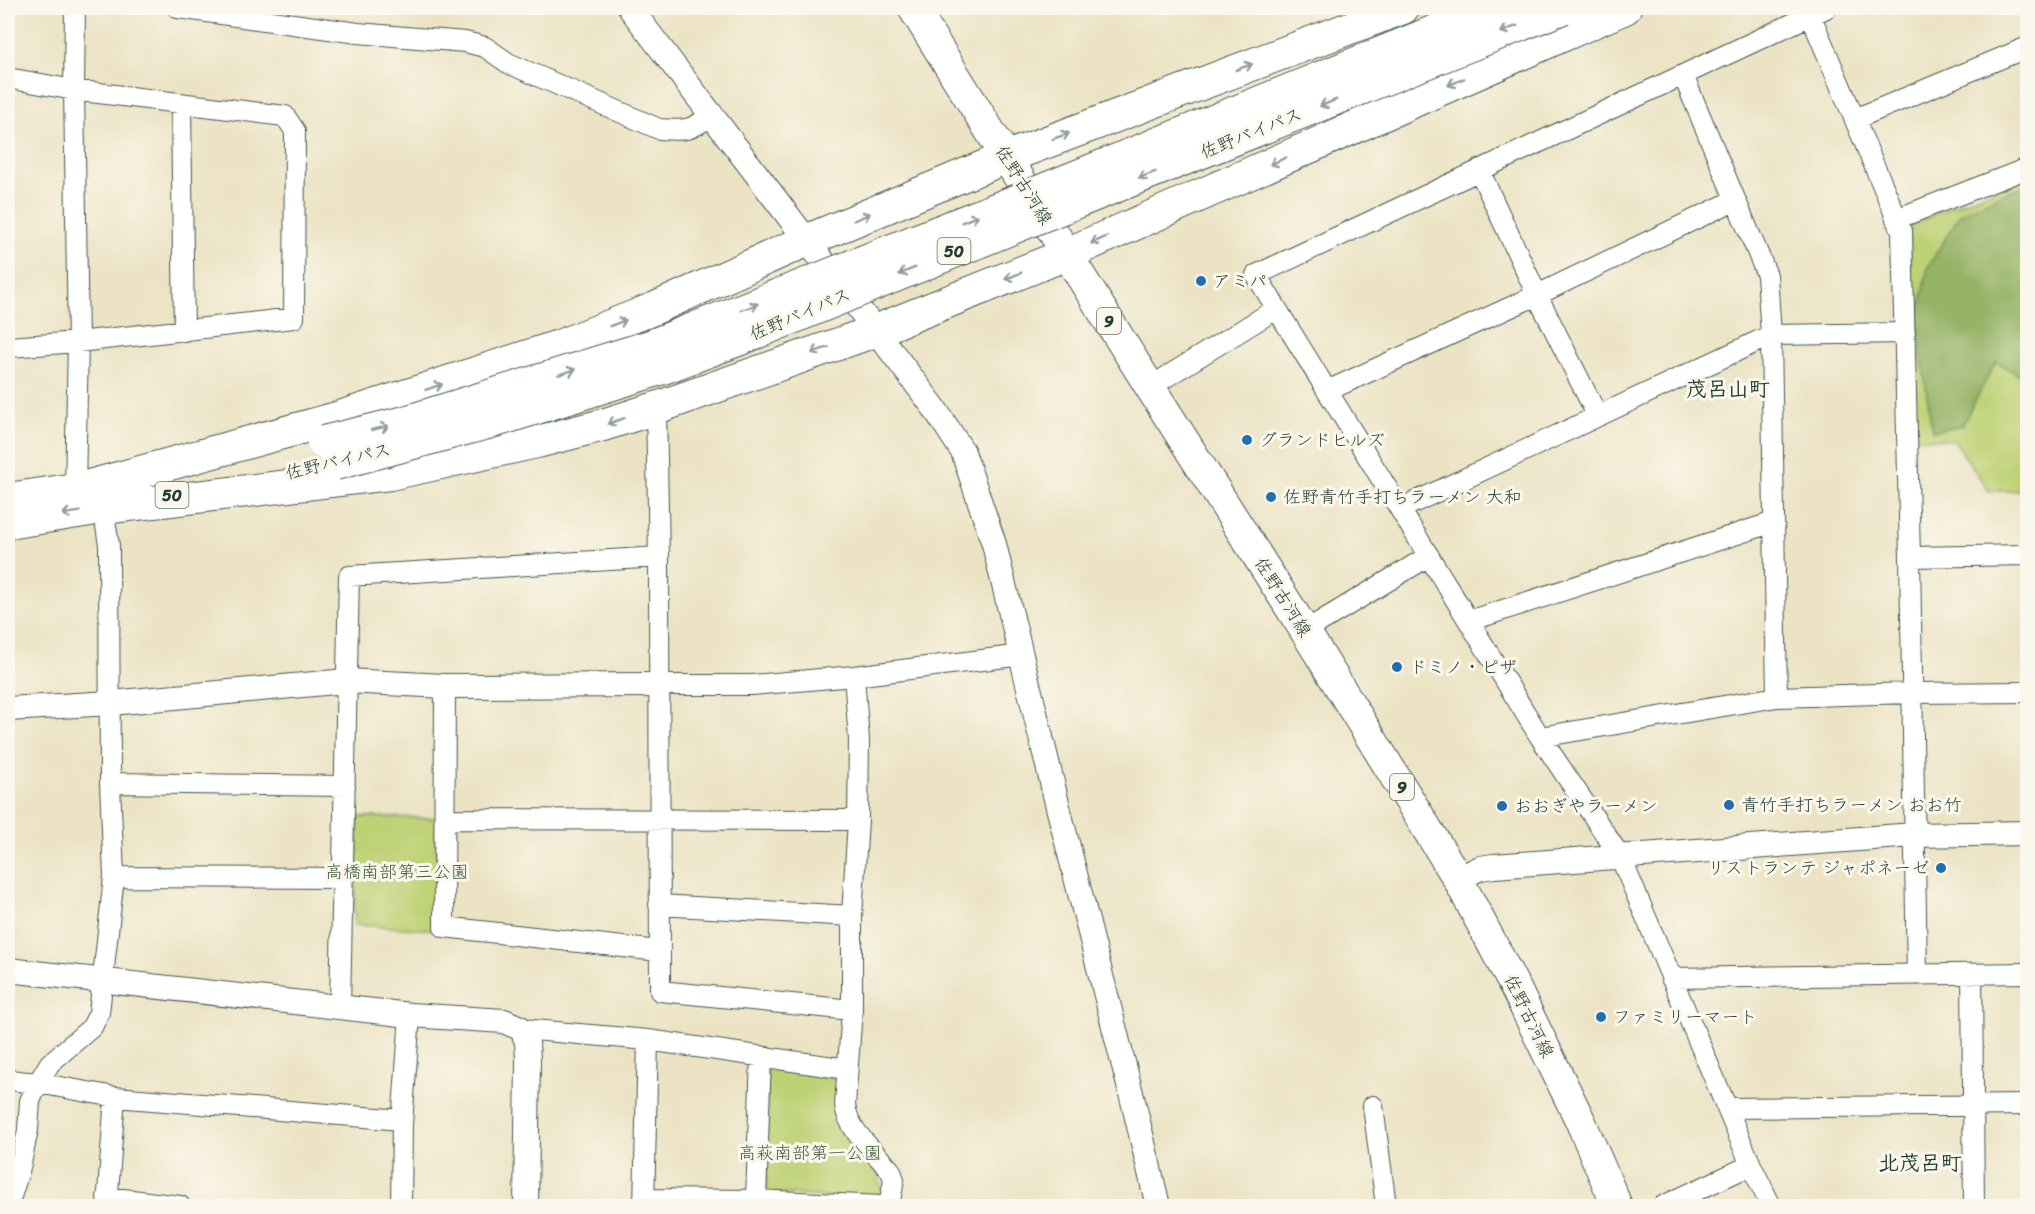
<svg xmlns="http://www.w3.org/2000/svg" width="2035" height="1214" viewBox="0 0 2035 1214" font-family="Sriracha,'Klee One',sans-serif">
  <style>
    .green { fill: #bed174; stroke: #6e8754; stroke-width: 1.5 }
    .forest { fill: #96b366; stroke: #5a784d; stroke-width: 1.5 }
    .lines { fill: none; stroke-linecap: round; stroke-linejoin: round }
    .minor-casing { stroke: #3e564a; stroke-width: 22 }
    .tertiary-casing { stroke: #3e564a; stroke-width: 26 }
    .primary-casing { stroke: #3e564a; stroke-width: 32 }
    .trunk-casing { stroke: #3e564a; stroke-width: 34 }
    .minor { stroke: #fff; stroke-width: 20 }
    .tertiary { stroke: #fff; stroke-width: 24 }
    .primary { stroke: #fff; stroke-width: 30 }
    .trunk { stroke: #fff; stroke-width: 32 }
    .trunk-bridge-casing { stroke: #3e564a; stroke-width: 34; stroke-linecap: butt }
    .trunk-bridge { stroke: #fff; stroke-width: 32 }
    .oneway { stroke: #8f9e9a }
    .poi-dot { fill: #1f6fb2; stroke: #fbf7ec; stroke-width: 2 }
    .labels { text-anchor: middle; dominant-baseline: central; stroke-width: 6; stroke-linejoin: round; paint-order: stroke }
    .shield { fill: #fbf7ec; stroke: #61756b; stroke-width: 1.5 }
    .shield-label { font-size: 16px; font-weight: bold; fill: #1f3d34 }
    .street-label { font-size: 18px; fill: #1f3d34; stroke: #fbf7ec }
    .poi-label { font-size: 18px; fill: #1f3d34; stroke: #fbf7ec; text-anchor: start }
    .park-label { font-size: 18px; fill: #3f5b41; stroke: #fbf7ec }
    .quarter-label { font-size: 21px; font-weight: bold; fill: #1f3d34; stroke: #fbf7ec }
  </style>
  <rect width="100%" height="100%" fill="#fbf7ec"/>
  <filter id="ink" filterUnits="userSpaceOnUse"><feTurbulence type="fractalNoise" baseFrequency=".0167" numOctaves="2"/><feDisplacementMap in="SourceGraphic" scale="12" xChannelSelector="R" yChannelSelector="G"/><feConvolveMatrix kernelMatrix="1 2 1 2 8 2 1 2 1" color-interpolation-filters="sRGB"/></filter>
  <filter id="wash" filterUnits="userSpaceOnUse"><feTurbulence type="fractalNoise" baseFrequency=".008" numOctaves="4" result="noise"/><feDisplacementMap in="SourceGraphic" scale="24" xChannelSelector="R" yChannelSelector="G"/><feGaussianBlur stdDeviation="1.35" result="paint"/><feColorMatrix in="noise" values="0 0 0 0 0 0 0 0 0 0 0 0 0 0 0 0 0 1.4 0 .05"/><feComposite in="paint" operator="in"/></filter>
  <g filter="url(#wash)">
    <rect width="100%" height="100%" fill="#ece3c4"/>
    <path class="green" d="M2027,178V491H1989L1954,440L1914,438L1908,227L1949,207Z
      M358,817L437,818L439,930L354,925Z
      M767,1067L837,1078L840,1120L878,1172L884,1201L766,1193Z"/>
    <path class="forest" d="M2027,186V379L1996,362L1962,425L1932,431L1917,323L1928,267L1960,214L2011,190Z"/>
  </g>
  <g filter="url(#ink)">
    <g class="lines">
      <defs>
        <path id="minor" d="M178,8L358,33L465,42L485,47L508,63L659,129C686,131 690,131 712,115
          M1810,14L1902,231L1910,557L1917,975
          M1683,75L1767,275L1771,335L1777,697
          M8,78L74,90L285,116L295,131L294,318L78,342L8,347
          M181,104L184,331
          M1855,119L2028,47
          M1479,170L1537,295L1597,415
          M1896,219L2028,168
          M1150,387L1276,309
          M1327,391L1537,295L1735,200
          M656,408L659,557L660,991L852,1010
          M75,490L78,342L74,90L75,8
          M1400,509L1771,335L1905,333
          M1910,557L2028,555
          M1469,621L1774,522
          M1305,631L1429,556
          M854,676L859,740L858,820L852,916V1010L845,1105C848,1131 875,1152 891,1171L894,1180L889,1206
          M660,685H752L854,676L1022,655
          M445,686L444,927L659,951
          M1540,737L1777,697L1911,693L2028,692
          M110,783L345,786
          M445,819L858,820
          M114,877L343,878
          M659,905L852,916
          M1972,974L1974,1206
          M1671,978L2028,973
          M340,1007L349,576L659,557
          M522,1029L648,1040L847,1069
          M8,1080L38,1083L115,1097L402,1120
          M1373,1106L1386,1206
          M1727,1108L2028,1105
          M107,1197L180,1206
          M644,1199L756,1200L882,1206
          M756,1200L761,1056
          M8,1206L20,1168L28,1130L30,1101L38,1083L50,1063L92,1027L99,1013L114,877L110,783L109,545L103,508
          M107,1206L115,1097
          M401,1206L402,1124L410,1015
          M644,1206L648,1040
          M1663,1206L1751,1165
          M1771,1206L1751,1165L1620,856L1540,737L1256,275L1826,8"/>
        <path id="tertiary" d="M630,8L933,406L963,452L994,544L1058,807L1134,1105L1158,1206
          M8,709L111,703L346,681L445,686L660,685
          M1458,879L1480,868L1494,866L1914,835L2028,833
          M8,970L410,1015L504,1021L522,1029L527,1042L528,1060L526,1206"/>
        <path id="primary" d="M913,8L1150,387L1305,631L1458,879L1517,991L1580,1120L1617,1206"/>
        <path id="trunk" d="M75,490L337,418L559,346L653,309L808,240L1007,157L1403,8
          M8,499L96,486
          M103,508L390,474L537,442L603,425L656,408L875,331L1067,254L1625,8
          M8,523L122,505"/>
      </defs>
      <use href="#minor" class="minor-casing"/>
      <use href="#tertiary" class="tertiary-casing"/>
      <use href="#primary" class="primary-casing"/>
      <use href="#trunk" class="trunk-casing"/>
      <use href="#minor" class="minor"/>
      <use href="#tertiary" class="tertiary"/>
      <use href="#primary" class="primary"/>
      <use href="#trunk" class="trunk"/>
      <defs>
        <path id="trunk-bridge" d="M323,442L405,422L650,346L1023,198L1492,8
          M335,464L502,419L663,368L743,338L1042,216L1563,8"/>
      </defs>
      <use href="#trunk-bridge" class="trunk-bridge-casing"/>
      <use href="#trunk-bridge" class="trunk-bridge"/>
    </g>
    <defs><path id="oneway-shaft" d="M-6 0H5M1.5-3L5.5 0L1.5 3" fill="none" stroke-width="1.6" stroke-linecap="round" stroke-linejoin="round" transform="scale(1.5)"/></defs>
    <g class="oneway">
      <use href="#oneway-shaft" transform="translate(1509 29) rotate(158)"/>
      <use href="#oneway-shaft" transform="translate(1244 67) rotate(-20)"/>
      <use href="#oneway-shaft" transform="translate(1456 82) rotate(156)"/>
      <use href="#oneway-shaft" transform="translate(1328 103) rotate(158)"/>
      <use href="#oneway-shaft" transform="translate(1061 136) rotate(-21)"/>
      <use href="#oneway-shaft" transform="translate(1278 161) rotate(156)"/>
      <use href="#oneway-shaft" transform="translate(1147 175) rotate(159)"/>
      <use href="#oneway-shaft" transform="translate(862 217) rotate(-23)"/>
      <use href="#oneway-shaft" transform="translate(970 219) rotate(-22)"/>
      <use href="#oneway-shaft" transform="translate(1099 240) rotate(156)"/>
      <use href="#oneway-shaft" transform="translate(907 271) rotate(158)"/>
      <use href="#oneway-shaft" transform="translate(1013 276) rotate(158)"/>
      <use href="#oneway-shaft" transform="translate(750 307) rotate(-21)"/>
      <use href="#oneway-shaft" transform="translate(618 323) rotate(-21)"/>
      <use href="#oneway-shaft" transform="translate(820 350) rotate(161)"/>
      <use href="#oneway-shaft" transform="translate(567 372) rotate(-18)"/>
      <use href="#oneway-shaft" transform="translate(434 387) rotate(-18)"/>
      <use href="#oneway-shaft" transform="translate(616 421) rotate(162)"/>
      <use href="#oneway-shaft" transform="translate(380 428) rotate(-13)"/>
      <use href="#oneway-shaft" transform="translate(71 513) rotate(171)"/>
    </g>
  </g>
  <g class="poi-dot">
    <circle cx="1201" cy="281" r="6"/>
    <circle cx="1247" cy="440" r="6"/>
    <circle cx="1271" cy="497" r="6"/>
    <circle cx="1397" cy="667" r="6"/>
    <circle cx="1729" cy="805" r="6"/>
    <circle cx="1502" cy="806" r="6"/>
    <circle cx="1941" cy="868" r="6"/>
    <circle cx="1601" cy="1017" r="6"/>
  </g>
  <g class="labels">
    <g class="shield">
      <rect x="937.5" y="238" width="33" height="26" rx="4.5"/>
      <rect x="1097" y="308" width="24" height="26" rx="4.5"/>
      <rect x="155.5" y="482" width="33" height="26" rx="4.5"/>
      <rect x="1390" y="774" width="24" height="26" rx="4.5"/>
    </g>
    <g class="shield-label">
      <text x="954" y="251">50</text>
      <text x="1109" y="321">9</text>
      <text x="172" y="495">50</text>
      <text x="1402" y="787">9</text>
    </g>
    <g class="street-label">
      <text transform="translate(1251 133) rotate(-22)">佐野バイパス</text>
      <text transform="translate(1024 185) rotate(58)">佐野古河線</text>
      <text transform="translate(800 314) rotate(-23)">佐野バイパス</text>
      <text transform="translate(338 461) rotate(-13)">佐野バイパス</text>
      <text transform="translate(1283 597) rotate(58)">佐野古河線</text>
      <text transform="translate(1529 1016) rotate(64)">佐野古河線</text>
    </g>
    <g class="poi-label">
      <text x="1213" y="281">アミパ</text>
      <text x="1259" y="440">グランドヒルズ</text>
      <text x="1283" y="497">佐野青竹手打ちラーメン 大和</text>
      <text x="1409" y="667">ドミノ・ピザ</text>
      <text x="1741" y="805">青竹手打ちラーメン おお竹</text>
      <text x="1514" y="806">おおぎやラーメン</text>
      <text x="1929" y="868" text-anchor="end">リストランテ ジャポネーゼ</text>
      <text x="1613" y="1017">ファミリーマート</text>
    </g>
    <g class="park-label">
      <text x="397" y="872">高橋南部第三公園</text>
      <text x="810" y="1153">高萩南部第一公園</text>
    </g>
    <g class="quarter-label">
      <text x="1728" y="389">茂呂山町</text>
      <text x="1920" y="1163">北茂呂町</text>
    </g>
  </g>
  <rect width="2035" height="1214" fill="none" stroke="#fbf7ec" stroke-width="30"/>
</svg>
